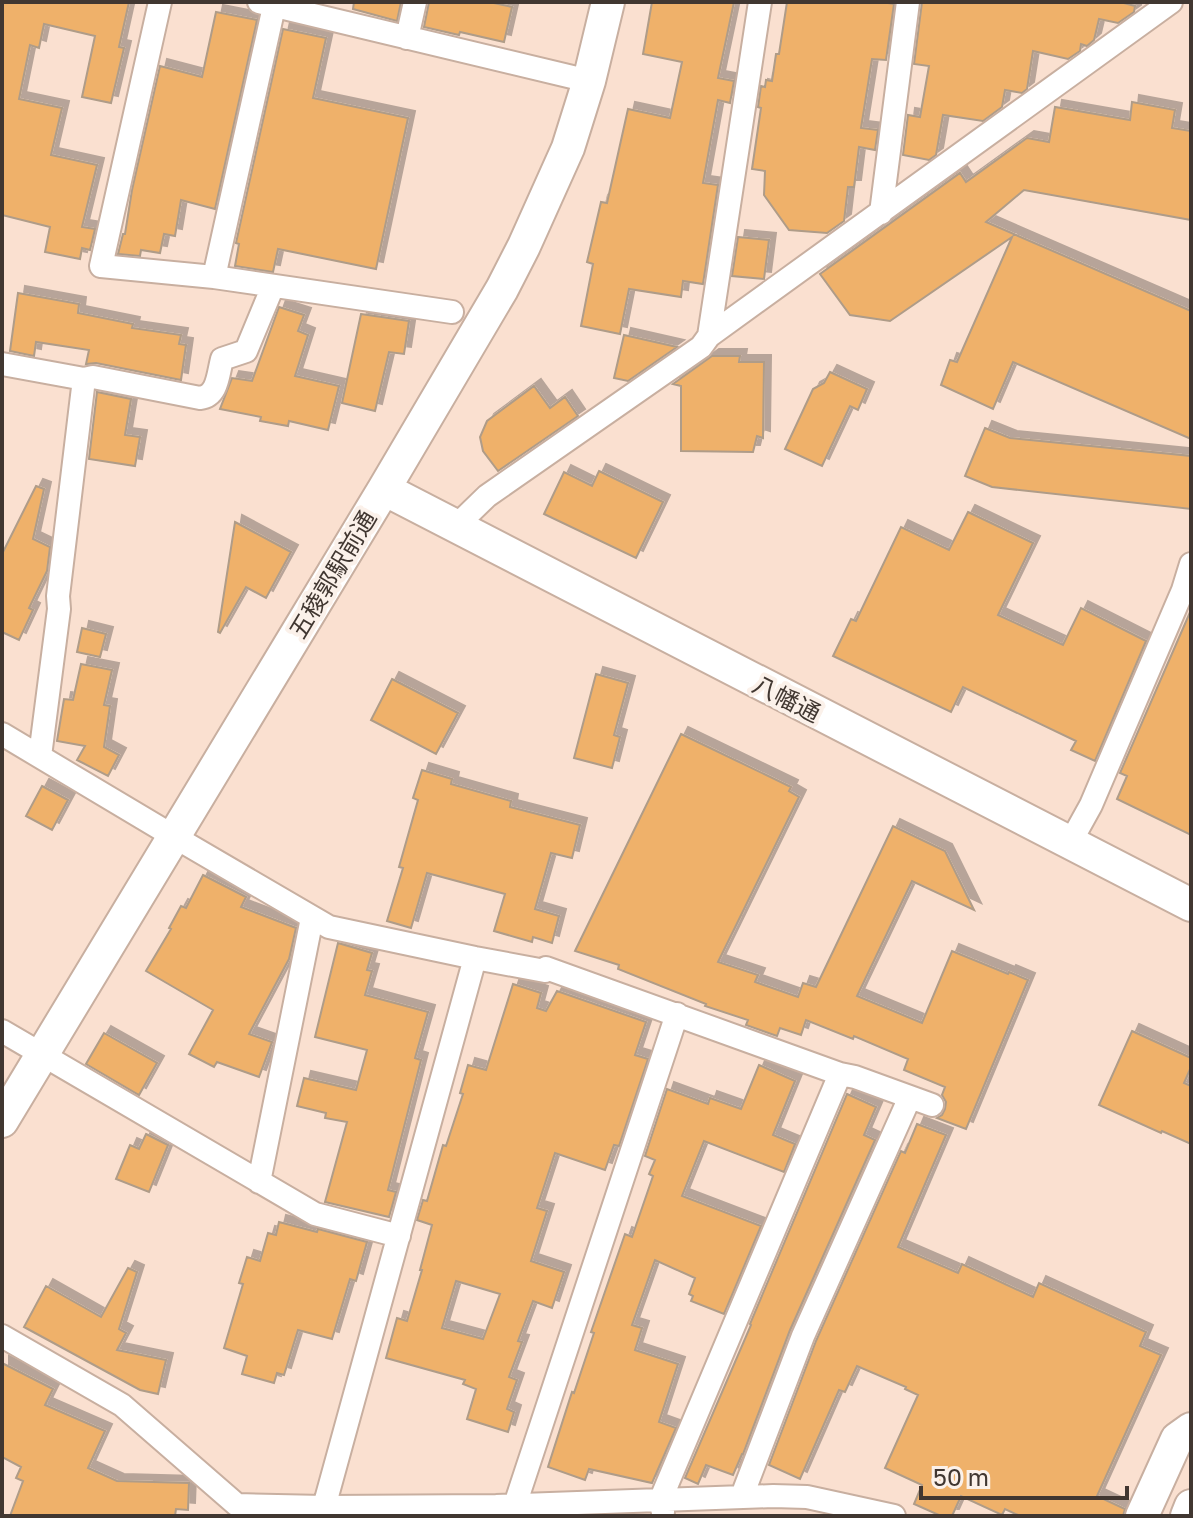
<svg xmlns="http://www.w3.org/2000/svg" width="1193" height="1518" viewBox="0 0 1193 1518" font-family="'Golos Text','Noto Sans JP',sans-serif">
  <style>
    .building { fill: #efb16a; stroke: #af9c88; stroke-width: 2; fill-rule: evenodd; filter: url(#shadow) }
    .lines { fill: none; stroke-linecap: round; stroke-linejoin: round }
    .street-casing { stroke: #c8afa0; stroke-width: 26 }
    .secondary-casing { stroke: #c8afa0; stroke-width: 36 }
    .street { stroke: #fff; stroke-width: 22 }
    .secondary { stroke: #fff; stroke-width: 32 }
    .labels { text-anchor: middle; dominant-baseline: central; stroke-width: 8; stroke-linejoin: round; paint-order: stroke }
    .street-label { font-size: 24px; fill: #413731; stroke: #fbf1ea }
  </style>
  <defs>
    <filter id="shadow"><feDropShadow dx="7" dy="-7" stdDeviation="0" flood-color="#0004"/></filter>
  </defs>
  <rect width="100%" height="100%" fill="#fae0d0"/>
  <path class="building" d="M2,2H129L119,47L124,48L111,103L82,97L95,36L44,24L39,48L30,45L19,99L62,108L51,155L97,165L82,227L95,229L90,250L82,248L80,259L45,252L50,227L2,215Z
    M354,2H401L397,21L353,9Z
    M429,2H489L512,7L504,42L460,32L459,35L424,27Z
    M652,2H734L718,78L734,81L730,103L718,100L703,183L718,185L703,284L683,281L681,297L629,289L620,334L581,326L593,264L587,262L601,202L607,203L628,109L670,118L682,62L643,54Z
    M787,2H882L894,4L886,60L872,59L861,128L878,130L875,150L859,147L854,187H848L844,221L827,233L789,230L764,195L765,171L752,169L761,108L758,107L761,86L765,87L766,80L772,81L776,54H779Z
    M922,2H1120L1135,6L1134,12L1118,23L1099,19L1094,40L1087,46L1081,44L1080,51L1068,59L1033,51L1027,89L1022,93L1005,90L1002,107L983,121L943,115L936,155L929,160L903,155L908,115L920,117L929,66L914,64Z
    M216,12L257,20L215,209L181,200L175,236L164,234L160,253L141,250L140,256L118,254L123,234H125L132,190L160,66L202,77Z
    M283,29L326,38L313,98L408,118L376,269L278,249L273,272L235,266L239,244L236,243Z
    M1132,102L1175,110L1172,128L1191,131V220L1024,190L986,222L1191,311V439L1013,362L993,409L941,385L950,360L957,362L1012,237L890,321L850,315L820,274L960,173L966,182L1027,138L1049,142L1055,107L1130,120Z
    M738,237L769,240L764,279L732,276Z
    M18,293L79,304L78,313L133,324L132,328L181,335L179,344L186,345L181,380L96,363L86,364L89,350L36,342L34,356L10,351Z
    M279,307L304,315L298,331L308,335L295,376L339,386L328,430L289,421L288,426L260,421L261,417L220,409L232,378L252,381Z
    M361,314L409,321L404,354L389,352L375,411L342,403Z
    M624,335L677,347L628,381L614,378Z
    M712,356H740L739,362H764L763,438L757,436L753,452L681,451V386L673,384Z
    M830,372L867,389L858,410L850,406L822,466L785,449L813,389L824,383Z
    M534,386L550,408L565,397L578,416L498,471L483,451L480,437L487,421Z
    M97,392L131,399L125,435L140,437L135,466L89,459Z
    M985,428L1010,438L1191,456V509L992,487L965,476Z
    M599,471L663,502L636,558L544,514L564,472L592,486Z
    M36,486L44,489L33,539L50,547L47,571L29,608L33,610L19,640L2,632V554Z
    M968,512L1033,543L998,615L1063,645L1081,608L1146,641L1095,761L1071,750L1076,741L963,687L951,712L833,656L851,619L856,621L901,527L949,550Z
    M235,522L291,552L266,598L246,587L220,633L218,632Z
    M1191,610V835L1117,799L1127,776L1120,773Z
    M82,628L106,634L100,657L77,652Z
    M81,664L112,670L104,705L110,706L104,747L119,755L108,776L77,760L85,746L57,741L64,699L73,700Z
    M596,674L628,683L614,735L620,737L612,768L574,758Z
    M392,679L458,713L436,754L371,720Z
    M681,734L791,787L789,791L799,797L718,962L758,975L755,982L798,997L803,983L816,987L893,826L945,851L974,910L912,881L857,996L922,1023L952,951L1008,974L1009,972L1028,980L966,1129L937,1118L942,1115L945,1109L946,1102L942,1095L945,1087L904,1070L908,1059L854,1036L853,1039L806,1020L801,1035L780,1028L777,1036L746,1025L748,1020L705,1006L706,1004L618,969L619,965L575,951Z
    M422,770L452,779L451,784L511,801L510,807L580,825L572,858L551,853L535,909L559,916L552,943L533,937L532,942L494,931L505,894L427,873L411,928L387,921L403,868L399,867L418,800L413,798Z
    M42,786L68,800L52,830L26,816Z
    M203,875L246,897L241,907L296,928L289,959L249,1034L272,1042L259,1077L217,1062L214,1067L189,1054L213,1010L146,971L171,929L169,928L181,906L186,908Z
    M338,943L372,953L367,970L372,971L365,995L428,1012L415,1058L421,1060L388,1190L396,1192L389,1217L325,1202L347,1122L325,1118L326,1113L297,1106L304,1078L356,1090L367,1050L315,1037Z
    M513,984L541,993L537,1008L546,1011L557,991L646,1022L635,1055L648,1059L619,1146L614,1145L605,1170L555,1153L537,1208L547,1211L531,1261L564,1272L552,1308L533,1301L518,1341L522,1342L509,1377L517,1380L507,1409L514,1412L508,1432L467,1419L476,1389L463,1384L465,1380L386,1358L397,1318L407,1321L422,1270H420L432,1225L417,1220L423,1200L427,1201L443,1145L446,1146L463,1094L460,1093L468,1065L486,1070ZM456,1281L500,1294L483,1339L442,1328Z
    M1132,1031L1191,1058V1067L1184,1083L1191,1086V1144L1162,1131L1161,1133L1099,1105Z
    M104,1033L157,1063L139,1095L86,1064Z
    M759,1065L795,1081L773,1135L795,1144L784,1172L704,1141L682,1196L761,1226L724,1314L691,1301L693,1296L689,1294L695,1278L655,1260L632,1325L642,1328L635,1350L678,1364L659,1422L676,1428L652,1483L589,1469L585,1480L548,1467L572,1392L574,1393L594,1333L591,1332L625,1234L632,1237L653,1176L649,1174L655,1160L645,1156L667,1089L708,1104L710,1098L741,1109Z
    M847,1094L876,1107L864,1135L875,1140L790,1330L743,1454H742L733,1475L706,1465L698,1484L685,1478L751,1325L750,1324Z
    M917,1124L946,1135L898,1247L958,1273L962,1264L1033,1297L1039,1283L1146,1332L1140,1346L1161,1355L1097,1496L1125,1509L1123,1516H1020L1005,1509L1002,1515L961,1496L952,1516H941L914,1504L922,1485L885,1468L918,1395L905,1389L906,1387L857,1366L845,1392L839,1390L800,1479L769,1465L816,1341L901,1151L905,1153Z
    M146,1134L168,1145L149,1192L116,1179L130,1145L139,1149Z
    M279,1222L317,1232L318,1229L367,1242L356,1281L350,1279L332,1339L298,1330L284,1375L277,1373L274,1383L242,1374L247,1356L224,1348L243,1284L239,1283L247,1257L260,1261L268,1233L276,1235Z
    M128,1268L137,1272L119,1329L126,1333L117,1350L166,1360L158,1394L140,1390L24,1327L46,1286L101,1317Z
    M2,1363L53,1389L45,1405L105,1431L88,1468L117,1481L189,1483L188,1510L176,1509L175,1516H10L23,1481L16,1478L21,1467L2,1457Z"/>
  <g class="lines">
    <defs>
      <path id="street" d="M160,2L101,266L214,277L452,312
        M259,2L589,81
        M407,38L415,2
        M881,213L908,2
        M214,277L275,2
        M709,336L760,2
        M2,364L84,379L93,377L200,398C218,396 218,374 222,359L246,351L273,286
        M455,527L487,496L701,347L709,336L1171,2
        M2,734L173,836L329,927L475,958L545,971L546,968L840,1074L855,1077L910,1097L803,1336L742,1496
        M40,756L59,609L58,596L84,379
        M1070,843L1091,805L1120,737L1183,590L1191,564
        M2,1031L315,1214L399,1236
        M910,1097L932,1105
        M259,1182L312,918
        M2,1336L122,1405L237,1505L324,1507L496,1506L773,1496L807,1497L894,1516
        M515,1505L677,1014
        M324,1507L475,958
        M663,1512L660,1501L840,1074"/>
      <path id="secondary" d="M384,489L1191,905
        M2,1121L384,489L502,289L524,246L568,148L589,81L608,2
        M1142,1516L1177,1439L1191,1429
        M1187,1516L1191,1506"/>
    </defs>
    <use href="#street" class="street-casing"/>
    <use href="#secondary" class="secondary-casing"/>
    <use href="#street" class="street"/>
    <use href="#secondary" class="secondary"/>
  </g>
  <g class="labels">
    <g class="street-label">
      <text transform="translate(332 574) rotate(-59)">五稜郭駅前通</text>
      <text transform="translate(787 698) rotate(27)">八幡通</text>
    </g>
  </g>
  <rect width="1193" height="1518" fill="none" stroke="#413731" stroke-width="8"/>
  <path d="M921 1486v12h206v-12" fill="none" stroke="#413731" stroke-width="4"/>
  <text x="933" y="1486" font-size="24" fill="#413731" stroke="#fbf1ea" stroke-width="6" paint-order="stroke">50 m</text>
</svg>
